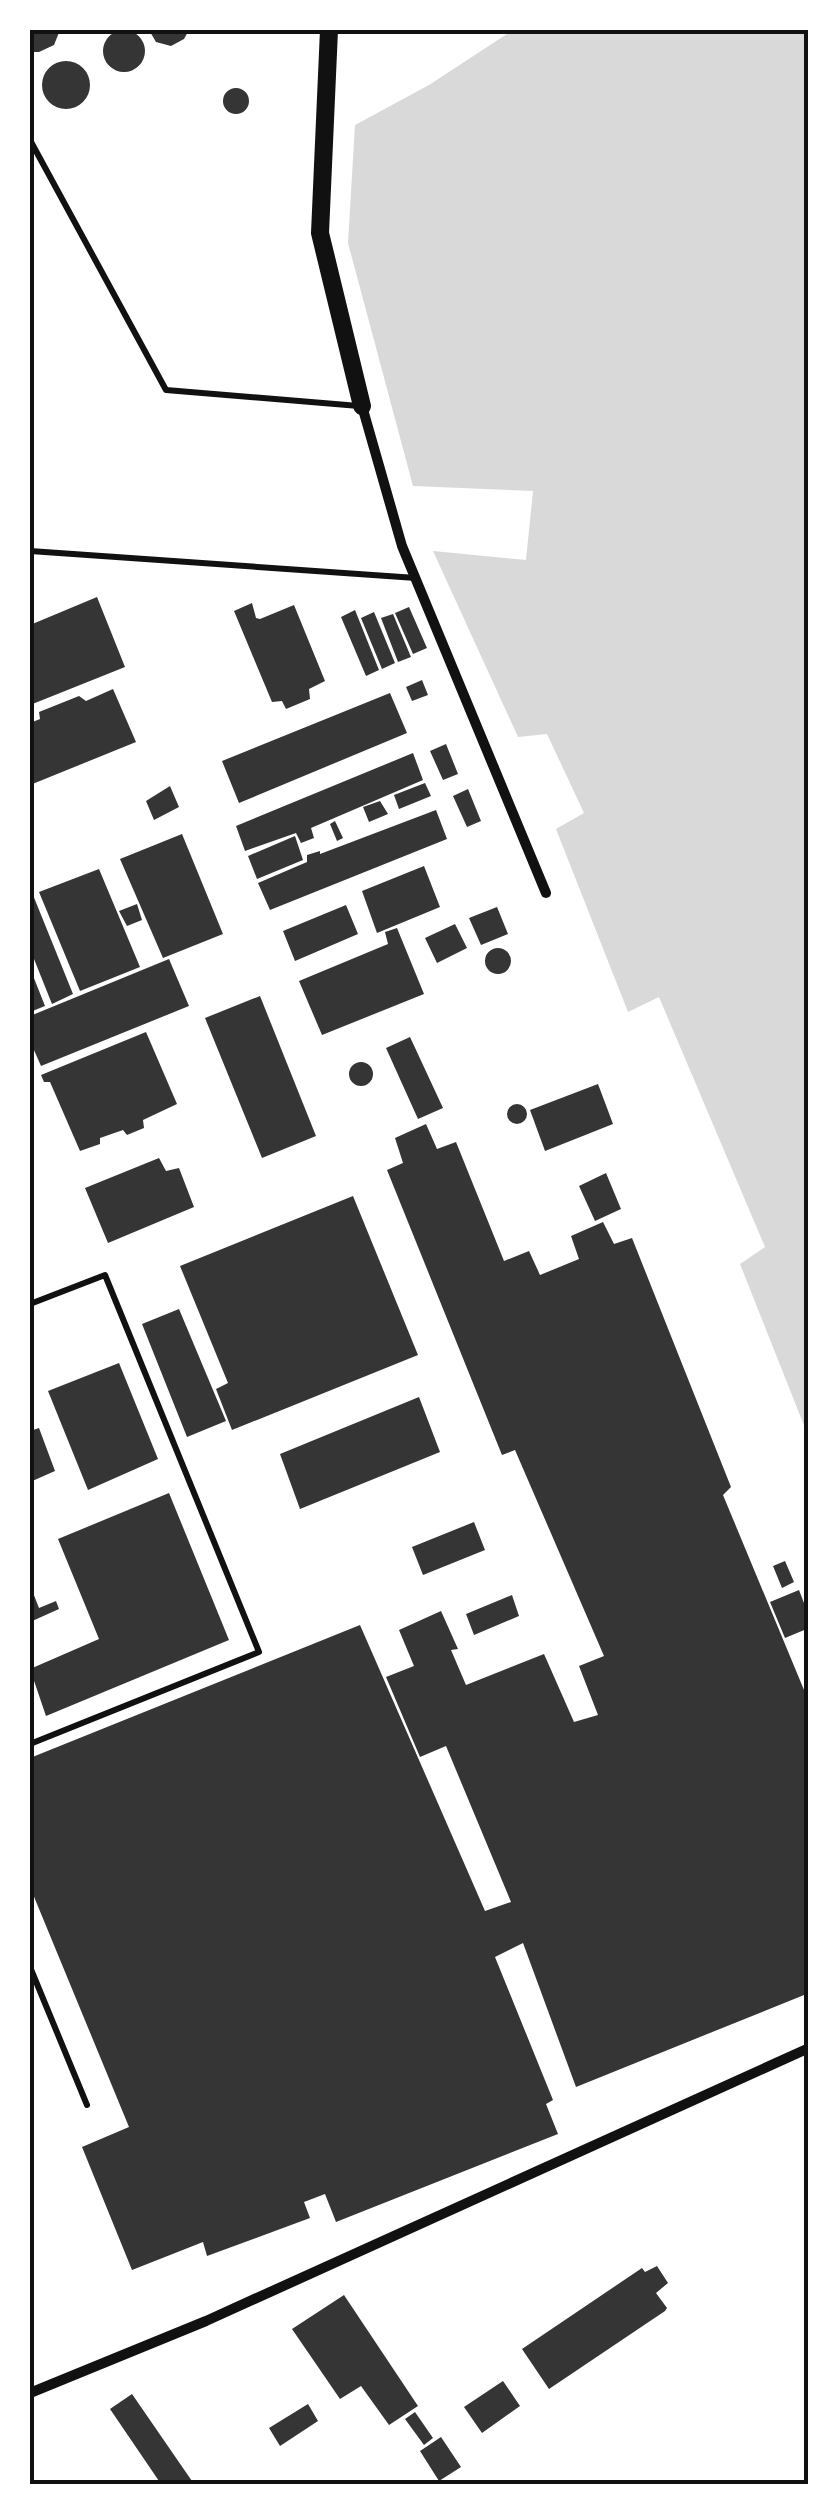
<svg xmlns="http://www.w3.org/2000/svg" width="839" height="2514" viewBox="0 0 839 2514" font-family="'Source Sans 3',sans-serif">
  <style>
    .water { fill: #d9d9d9 }
    .building { fill: #353535 }
    .lines { fill: none; stroke-linecap: round; stroke-linejoin: round }
    .service { stroke: #111; stroke-width: 6 }
    .minor { stroke: #111; stroke-width: 10 }
    .secondary { stroke: #111; stroke-width: 18 }
    .neatline { fill: none; stroke: #111; stroke-width: 4 }
  </style>
  <rect width="100%" height="100%" fill="#fff"/>
  <path class="water" d="M513,30H809V1438L740,1264L765,1247L659,997L628,1012L556,829L584,813L547,734L518,737L433,551L526,560L533,491L413,486L348,243L355,125L429,85Z"/>
  <path class="building" d="M30,30H60L54,45L39,52H30Z
    M149,30H189L184,39L171,46L156,42Z
    M103 51a21 21 0 1 1 42 0a21 21 0 1 1-42 0Z
    M42 85a24 24 0 1 1 48 0a24 24 0 1 1-48 0Z
    M223 101a13 13 0 1 1 26 0a13 13 0 1 1-26 0Z
    M97,597L125,667L30,705V625Z
    M252,603L256,618L260,619L294,605L325,681L309,689L310,699L286,709L282,701L272,702L234,611Z
    M409,607L427,648L413,654L395,613Z
    M355,610L379,670L366,676L341,617Z
    M374,612L395,663L382,669L361,618Z
    M393,614L411,657L398,662L381,618Z
    M422,680L428,695L412,701L406,687Z
    M113,689L136,742L30,785V723L40,719L39,712L79,696L86,701Z
    M390,693L407,733L239,803L222,761Z
    M446,744L458,774L443,780L430,751Z
    M413,753L423,780L311,828L314,838L301,843L296,833L245,851L236,826Z
    M425,783L431,796L399,809L394,795Z
    M170,786L179,807L154,820L146,801Z
    M468,789L481,821L467,827L453,796Z
    M380,801L388,814L369,822L363,807Z
    M436,810L447,839L270,910L258,883L307,862V855L320,851V854Z
    M335,821L343,838L337,841L330,824Z
    M182,834L223,934L163,958L120,859Z
    M295,836L303,860L257,879L248,856Z
    M424,866L440,907L377,933L362,891Z
    M99,869L140,967L80,991L39,892Z
    M33,895L73,994L52,1004L30,949V897Z
    M137,904L142,920L127,926L119,911Z
    M346,905L358,934L295,961L283,931Z
    M497,907L508,934L481,945L469,918Z
    M455,924L467,948L437,963L425,938Z
    M397,928L424,994L322,1035L299,981L388,944L385,932Z
    M485 961a13 13 0 1 1 26 0a13 13 0 1 1-26 0Z
    M169,959L189,1006L41,1066L30,1041V1016Z
    M30,968L45,1006L30,1012Z
    M260,996L316,1136L262,1158L205,1018Z
    M146,1032L177,1104L143,1120L144,1128L127,1135L123,1130L100,1138V1144L80,1151L50,1082H44L41,1075Z
    M410,1037L443,1108L418,1119L386,1048Z
    M349 1074a12 12 0 1 1 24 0a12 12 0 1 1-24 0Z
    M598,1084L613,1124L545,1151L530,1110Z
    M507 1114a10 10 0 1 1 20 0a10 10 0 1 1-20 0Z
    M426,1124L437,1149L456,1142L504,1261L529,1251L540,1275L579,1259L571,1236L603,1222L614,1244L632,1238L731,1487L723,1495L809,1702V1993L576,2087L523,1943L495,1957L553,2100L546,2104L558,2134L336,2222L325,2194L304,2202L310,2218L207,2256L203,2242L132,2270L82,2147L129,2127L30,1887V1758L360,1625L485,1911L511,1902L446,1746L420,1757L386,1677L414,1666L399,1630L441,1611L458,1649L451,1650L466,1685L544,1654L574,1722L598,1715L579,1666L604,1656L515,1450L502,1455L387,1170L403,1163L395,1138Z
    M159,1158L166,1171L179,1168L194,1207L108,1243L85,1188Z
    M606,1173L621,1209L595,1221L579,1186Z
    M353,1196L418,1355L232,1430L216,1389L228,1383L180,1266Z
    M179,1309L226,1421L187,1437L142,1324Z
    M119,1363L158,1459L88,1490L48,1391Z
    M419,1397L440,1452L300,1509L280,1454Z
    M39,1428L55,1471L30,1482V1431Z
    M169,1493L229,1640L46,1716L30,1669L99,1639L58,1539Z
    M474,1522L485,1550L423,1575L412,1547Z
    M785,1561L794,1582L782,1588L773,1566Z
    M30,1585L39,1608L56,1601L59,1609L30,1622Z
    M799,1590L809,1616V1628L785,1638L770,1602Z
    M512,1595L519,1616L474,1635L466,1614Z
    M657,2266L668,2283L656,2293L667,2308L665,2311L549,2389L522,2349L642,2268L645,2272Z
    M344,2295L418,2406L389,2425L361,2386L340,2399L292,2329Z
    M503,2381L520,2406L482,2433L464,2407Z
    M132,2394L194,2484H161L110,2409Z
    M308,2404L318,2421L280,2446L269,2428Z
    M415,2412L433,2438L424,2445L405,2419Z
    M441,2437L461,2467L439,2481L420,2451Z"/>
  <g class="lines">
    <path class="service" d="M30,140L166,390L359,406
      M30,551L416,578
      M30,1304L105,1275L259,1652L30,1744
      M30,1967L87,2105"/>
    <path class="minor" d="M362,406L402,546L546,893
      M30,2393L206,2321L809,2048"/>
    <path class="secondary" d="M329,30L320,233L362,406"/>
  </g>
  <rect width="839" height="2514" fill="none" stroke="#ffffff" stroke-width="65"/>
  <rect x="32" y="32" width="774" height="2450" class="neatline"/>
</svg>
